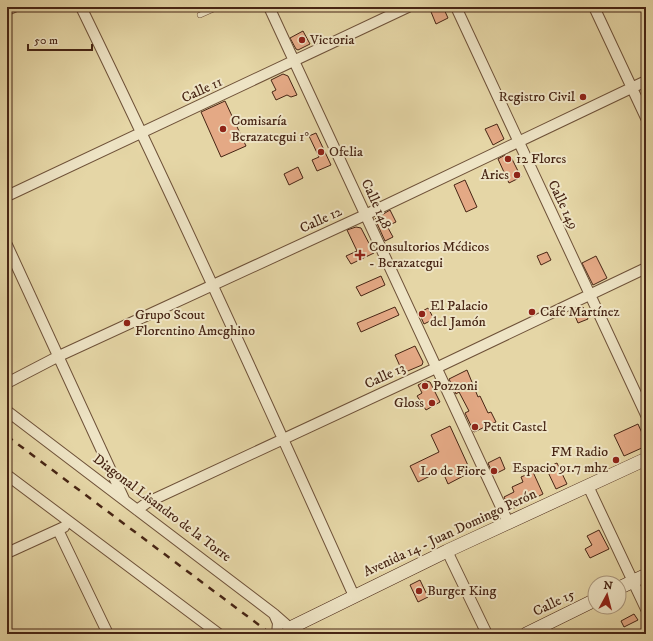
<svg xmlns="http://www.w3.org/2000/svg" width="653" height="641" viewBox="0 0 653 641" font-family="'IM FELL DW Pica',serif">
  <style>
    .building { fill: #e4a985; stroke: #472514 }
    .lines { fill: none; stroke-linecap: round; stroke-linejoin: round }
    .lane-casing { stroke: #6e5138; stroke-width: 6 }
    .street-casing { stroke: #6e5138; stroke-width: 12 }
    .secondary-casing { stroke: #472514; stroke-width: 14 }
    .lane { stroke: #eee4c5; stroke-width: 5 }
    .street { stroke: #eee4c5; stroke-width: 10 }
    .secondary { stroke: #eee4c5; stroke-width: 13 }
    .rail { stroke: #472514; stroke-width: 2.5; stroke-dasharray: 7 7; stroke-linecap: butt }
    .poi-dot { fill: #8f2418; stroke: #eee4c5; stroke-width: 1.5 }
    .labels { text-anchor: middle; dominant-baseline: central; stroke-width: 4; stroke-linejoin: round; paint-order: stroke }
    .poi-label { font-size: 14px; fill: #472514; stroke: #eee4c5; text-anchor: start }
    .street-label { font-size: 14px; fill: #472514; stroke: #eee4c5 }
  </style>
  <rect width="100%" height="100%" fill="#e5d6a6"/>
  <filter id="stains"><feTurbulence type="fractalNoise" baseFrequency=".005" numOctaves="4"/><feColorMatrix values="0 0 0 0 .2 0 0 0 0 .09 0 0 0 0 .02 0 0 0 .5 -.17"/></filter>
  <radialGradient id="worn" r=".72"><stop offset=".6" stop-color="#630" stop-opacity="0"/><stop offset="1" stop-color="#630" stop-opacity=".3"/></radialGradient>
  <path class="building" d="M429,7H443L448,18L436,24Z
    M303,31L310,44L298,50L296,49L290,38Z
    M283,74L288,76L297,95L291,97L287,95L276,100L272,92L276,90L271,80Z
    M225,101L246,146L221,157L201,112Z
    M497,124L504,139L493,145L485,129Z
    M316,133L331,165L317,171L312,160L319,157L309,136Z
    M505,155L511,157L521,177L509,183L498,159Z
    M298,167L303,178L289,185L284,174Z
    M465,180L477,207L466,212L454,185Z
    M390,210L396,222L387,226L393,237L385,241L375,219Z
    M356,227L361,228L374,253L351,264L346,256L357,251L347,230Z
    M547,252L551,260L541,265L537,256Z
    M596,256L607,278L593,285L582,263Z
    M381,276L385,285L361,296L356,287Z
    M395,307L399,315L361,332L357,323Z
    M583,307L588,319L578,323L575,316L579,314L577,310Z
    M428,308L434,319L424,324L419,313Z
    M415,346L423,362L422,365L403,373L395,355Z
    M467,370L478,397L480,396L488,413L491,412L496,422L474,432L465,413L469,411L459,392L456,394L449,379Z
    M426,381L430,382L440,402L426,410L417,396L422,393L418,385Z
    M638,424L646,442L644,447L624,456L614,435Z
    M450,426L471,472L448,484L442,470L418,482L410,466L439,452L431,435Z
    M500,457L505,469L493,475L488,463Z
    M557,463L567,484L556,489L546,468Z
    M533,472L543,494L510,510L504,497L514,492L512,487L523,482L521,477Z
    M599,530L609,549L590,558L585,549L592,545L587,536Z
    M420,580L428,597L418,602L410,585Z
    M634,614L638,620L624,627L621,621Z"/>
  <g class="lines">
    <defs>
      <path id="lane" d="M200,15L218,7"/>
      <path id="street" d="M81,7C176,202 265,398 354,596
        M269,7L508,522
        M456,7L646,415
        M594,7L646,118
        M7,10L14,7
        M7,196L408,7
        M7,245L124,499
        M7,383L59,356L365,215L646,81
        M7,411L274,614L290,628
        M7,475L219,634
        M588,486L646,609
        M137,510L148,502L436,368L646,268
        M58,530L108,634
        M447,551L487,634
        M7,553L64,527
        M274,614L278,623L277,634"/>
      <path id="secondary" d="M619,588L646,575
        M295,634L290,628L447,551L646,459
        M526,634L595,600"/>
    </defs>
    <use href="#lane" class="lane-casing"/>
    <use href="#street" class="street-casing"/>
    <use href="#secondary" class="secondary-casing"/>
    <use href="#lane" class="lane"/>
    <use href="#street" class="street"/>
    <use href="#secondary" class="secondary"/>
    <path class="rail" d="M7,436L271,634"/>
  </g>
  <g class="poi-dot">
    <circle cx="302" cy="40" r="4"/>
    <circle cx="583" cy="97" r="4"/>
    <circle cx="223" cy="129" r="4"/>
    <circle cx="321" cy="152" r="4"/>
    <circle cx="508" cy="159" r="4"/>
    <circle cx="517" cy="175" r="4"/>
    <path d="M358 249h4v4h4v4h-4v4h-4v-4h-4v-4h4z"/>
    <circle cx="532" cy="312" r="4"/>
    <circle cx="422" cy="314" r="4"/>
    <circle cx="127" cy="323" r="4"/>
    <circle cx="425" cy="386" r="4"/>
    <circle cx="432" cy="403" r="4"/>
    <circle cx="475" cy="427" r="4"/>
    <circle cx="616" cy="460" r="4"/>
    <circle cx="494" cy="471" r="4"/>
    <circle cx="419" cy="591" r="4"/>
  </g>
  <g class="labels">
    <g class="poi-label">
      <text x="310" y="40">Victoria</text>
      <text x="575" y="97" text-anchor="end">Registro Civil</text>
      <text x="231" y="121">Comisaría<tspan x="231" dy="16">Berazategui 1°</tspan></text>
      <text x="329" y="152">Ofelia</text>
      <text x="516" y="159">12 Flores</text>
      <text x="509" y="175" text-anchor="end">Aries</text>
      <text x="369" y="247">Consultorios Médicos<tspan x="369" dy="16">- Berazategui</tspan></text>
      <text x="430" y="306">El Palacio<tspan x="430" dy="16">del Jamón</tspan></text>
      <text x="540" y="312">Café Martínez</text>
      <text x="135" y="315">Grupo Scout<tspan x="135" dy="16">Florentino Ameghino</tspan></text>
      <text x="433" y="386">Pozzoni</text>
      <text x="424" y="403" text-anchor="end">Gloss</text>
      <text x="483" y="427">Petit Castel</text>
      <text x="608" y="452" text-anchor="end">FM Radio<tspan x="608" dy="16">Espacio 91.7 mhz</tspan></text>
      <text x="486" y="471" text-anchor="end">Lo de Fiore</text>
      <text x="427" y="591">Burger King</text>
    </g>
    <g class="street-label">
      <text transform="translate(202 90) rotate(-25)">Calle 11</text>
      <text transform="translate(376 204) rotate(65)">Calle 148</text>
      <text transform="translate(563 205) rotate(64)">Calle 149</text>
      <text transform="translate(321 220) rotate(-25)">Calle 12</text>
      <text transform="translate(385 376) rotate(-25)">Calle 13</text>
      <text transform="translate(162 508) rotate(37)">Diagonal Lisandro de la Torre</text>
      <text transform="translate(450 533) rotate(-25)">Avenida 14 - Juan Domingo Perón</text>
      <text transform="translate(554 603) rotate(-26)">Calle 15</text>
    </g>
  </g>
  <rect width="653" height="641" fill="none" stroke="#e5d6a6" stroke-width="24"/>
  <rect x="8" y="8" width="637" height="625" fill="none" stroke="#472514" stroke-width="2"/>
  <rect x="12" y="12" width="629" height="617" fill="none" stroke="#472514"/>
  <g transform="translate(607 595) rotate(7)"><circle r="19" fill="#eee4c5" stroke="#ab987e"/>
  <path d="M0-3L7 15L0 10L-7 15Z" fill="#8f2418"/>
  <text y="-6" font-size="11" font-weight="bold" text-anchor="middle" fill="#472514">N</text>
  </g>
  <path d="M28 44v6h64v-6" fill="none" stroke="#472514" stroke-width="2"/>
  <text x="34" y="44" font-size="12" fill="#472514" stroke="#eee4c5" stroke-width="3" paint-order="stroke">50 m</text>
  <rect width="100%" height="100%" filter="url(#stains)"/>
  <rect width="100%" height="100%" fill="url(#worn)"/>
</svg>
